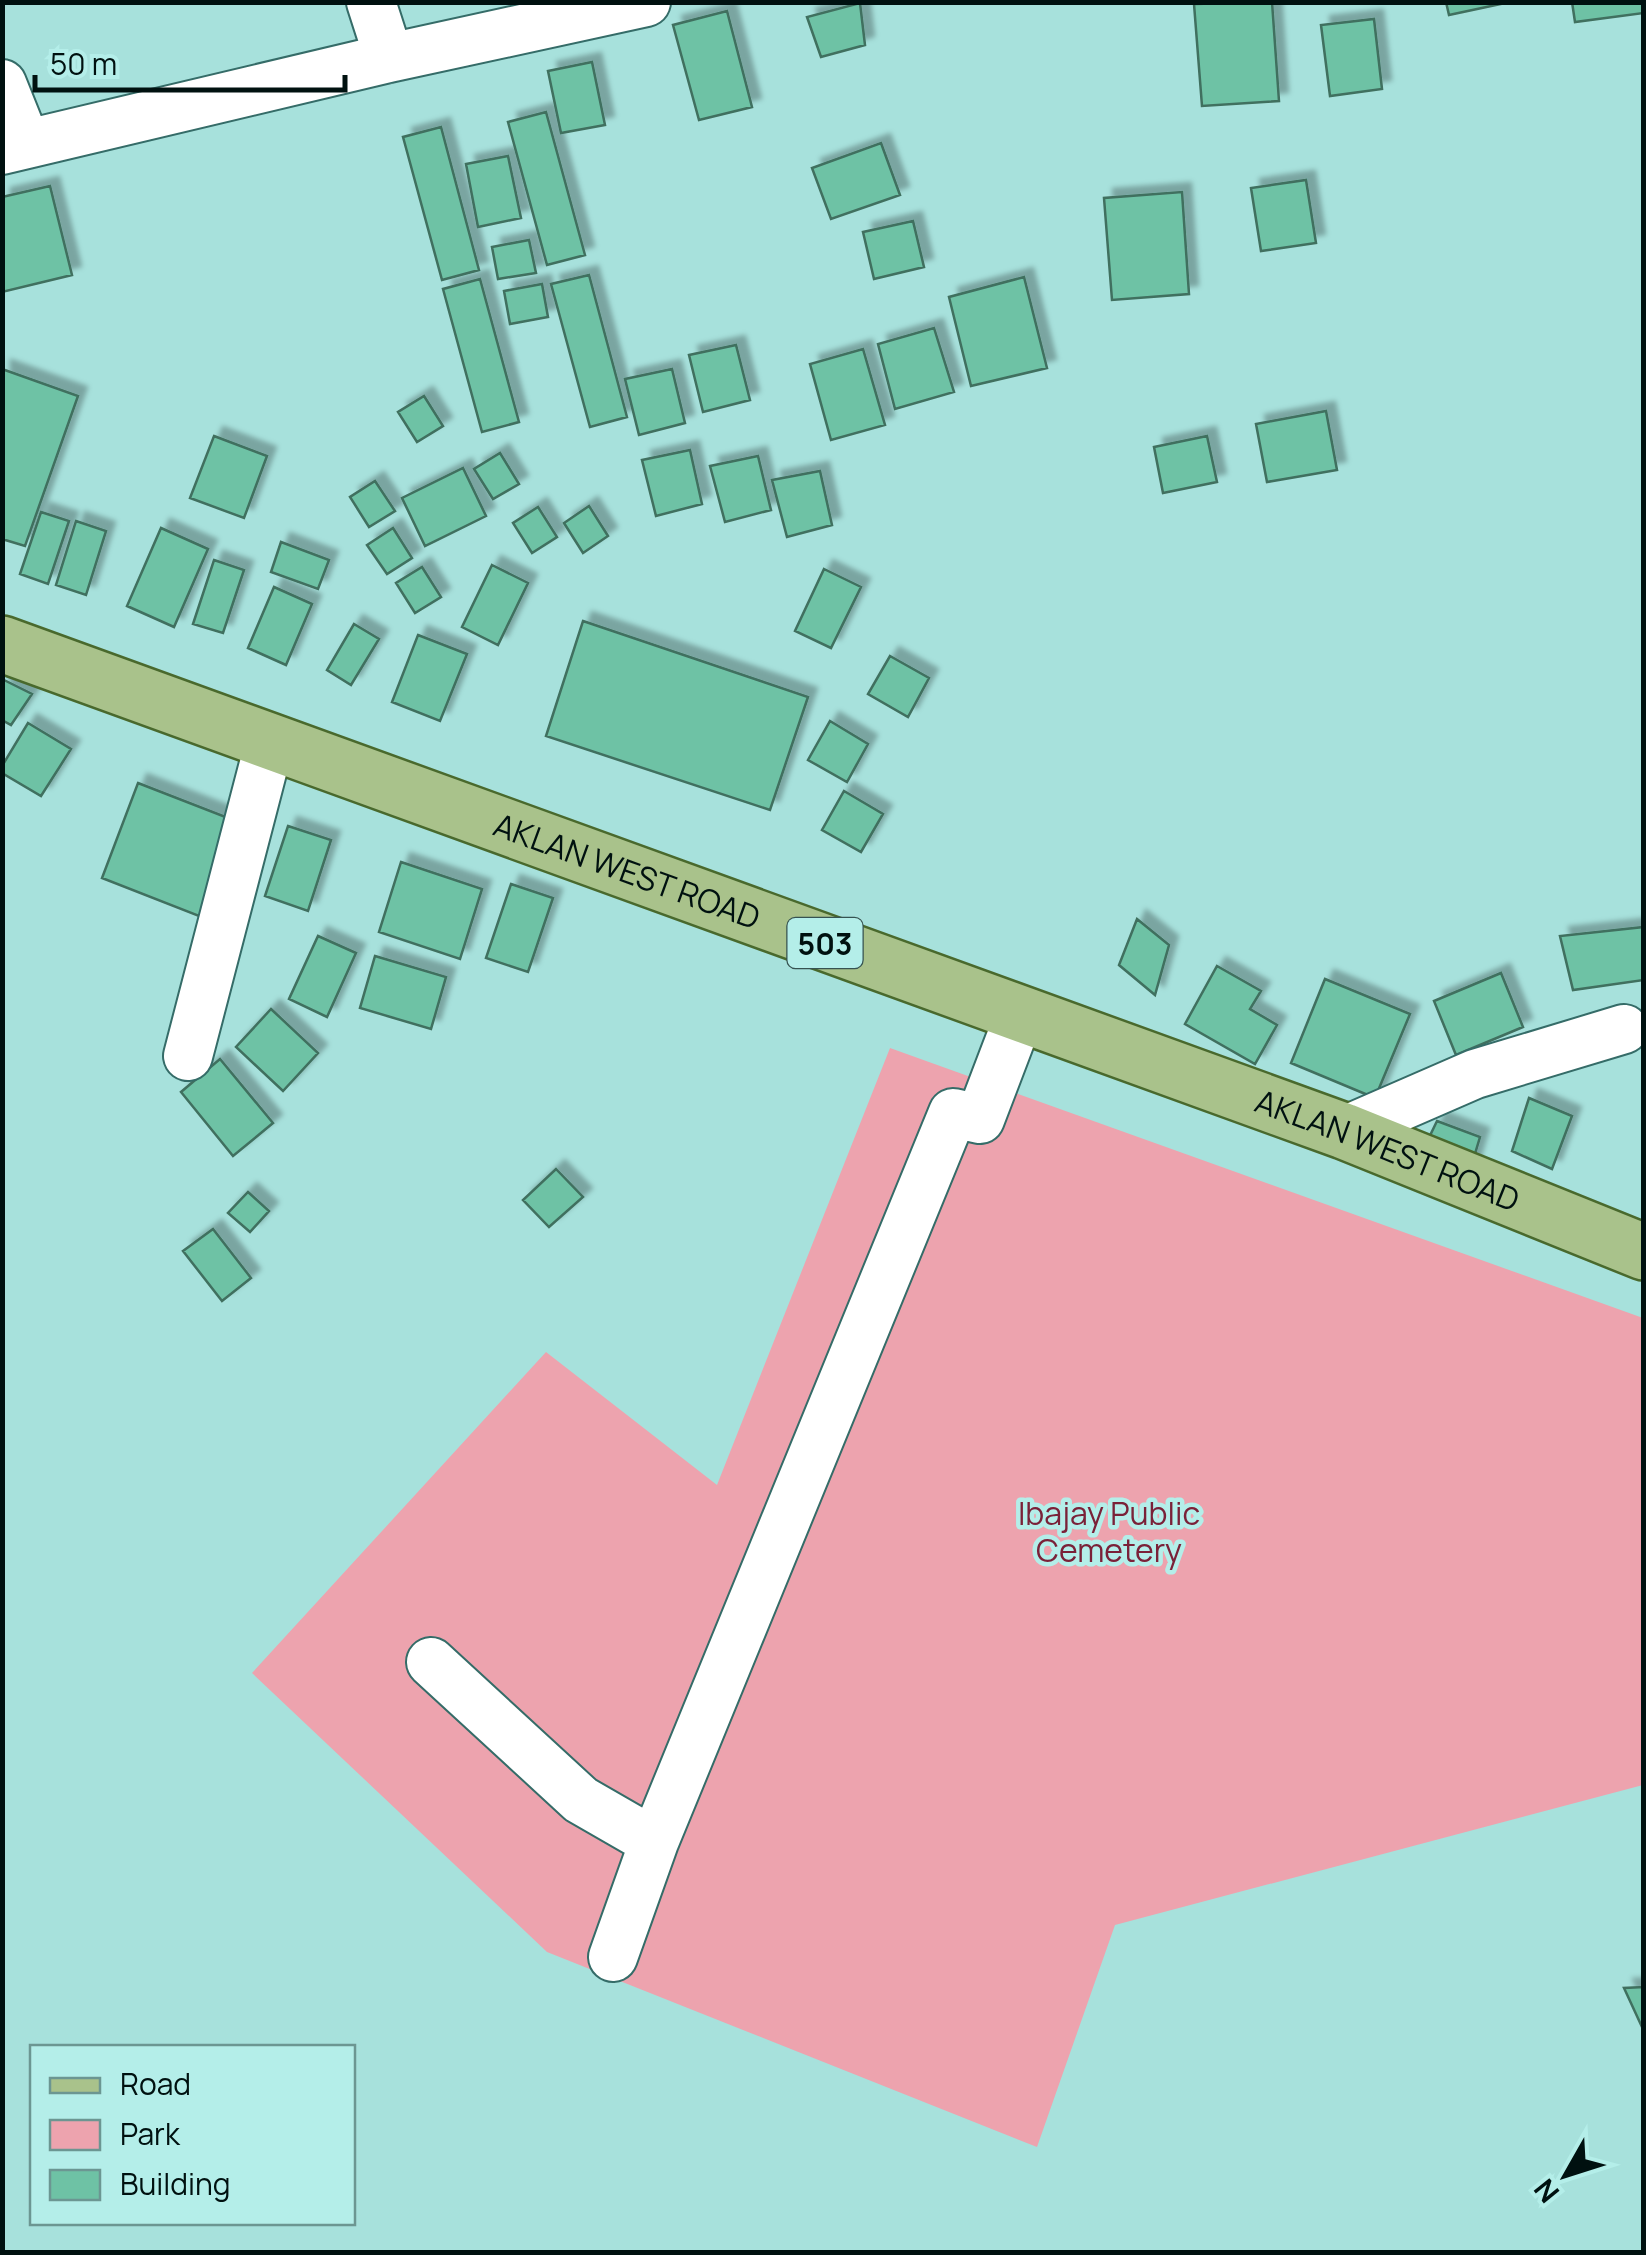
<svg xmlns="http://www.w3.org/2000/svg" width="1646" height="2255" viewBox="0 0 1646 2255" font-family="Manrope,sans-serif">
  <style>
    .green { fill: #eda3ae }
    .building { fill: #6ec2a5; stroke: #406f5f; stroke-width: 2.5; filter: url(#shadow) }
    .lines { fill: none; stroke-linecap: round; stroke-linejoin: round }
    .minor-casing { stroke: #356c68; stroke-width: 52 }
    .major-casing { stroke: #49692d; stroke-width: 60 }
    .minor { stroke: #fff; stroke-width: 48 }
    .major { stroke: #a9c28b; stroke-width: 55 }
    .labels { text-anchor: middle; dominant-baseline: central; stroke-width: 9; stroke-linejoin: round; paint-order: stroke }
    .shield { fill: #b4eee9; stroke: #365351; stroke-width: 2.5 }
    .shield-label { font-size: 30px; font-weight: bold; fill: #001110 }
    .street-label { font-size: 32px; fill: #001110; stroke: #b4eee9 }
    .park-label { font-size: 32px; fill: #7a2138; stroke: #b4eee9 }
  </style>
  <defs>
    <filter id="shadow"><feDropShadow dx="9" dy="-9" stdDeviation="2.5" flood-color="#0004"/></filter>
  </defs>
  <rect width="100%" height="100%" fill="#a7e1dc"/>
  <path class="green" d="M890,1048L1643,1318V1785L1115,1925L1037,2147L547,1952L252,1673L546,1352L717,1485Z"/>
  <path class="building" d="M1272,2L1279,101L1202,106L1194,4Z
    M1446,2H1510L1449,15Z
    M1572,2H1644V13L1575,22Z
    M860,3L865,45L821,57L807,17Z
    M727,11L752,107L699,120L673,25Z
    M1374,19L1382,89L1330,96L1321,25Z
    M592,62L605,125L561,133L548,71Z
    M546,112L585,255L547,265L508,122Z
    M441,127L479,270L442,280L403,137Z
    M881,143L900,195L831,219L812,168Z
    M508,156L521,218L478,227L466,164Z
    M1306,180L1316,243L1261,251L1251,188Z
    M50,186L72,275L2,292V197Z
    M1182,192L1189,294L1112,300L1104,198Z
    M913,221L924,267L874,279L863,232Z
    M529,240L536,273L498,279L492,247Z
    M589,275L627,417L590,427L551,284Z
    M1024,277L1047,368L971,386L949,297Z
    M480,279L519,422L482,432L443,289Z
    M542,284L548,317L510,324L504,291Z
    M934,328L954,392L895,409L878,344Z
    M736,345L750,400L703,412L689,355Z
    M863,349L885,425L831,440L810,364Z
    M2,369L78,396L25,546L2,539Z
    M672,369L685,423L639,435L625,379Z
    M424,396L443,426L417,442L398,412Z
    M1326,411L1337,470L1267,482L1256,424Z
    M214,436L267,456L244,518L190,498Z
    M1207,436L1217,482L1163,493L1154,447Z
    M690,450L702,504L656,516L642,460Z
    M500,453L519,484L493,499L474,469Z
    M758,456L771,510L725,522L710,466Z
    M463,468L486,516L425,546L402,498Z
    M820,471L832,525L787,537L772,480Z
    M375,481L395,511L369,527L350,497Z
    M589,506L608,536L583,553L564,523Z
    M538,507L557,537L532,553L513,523Z
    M41,512L69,521L48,584L20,574Z
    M76,521L106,531L86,595L56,585Z
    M161,528L208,549L174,627L127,606Z
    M393,528L412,558L387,574L367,545Z
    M281,542L329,560L318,589L271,572Z
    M214,560L244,570L223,633L193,624Z
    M492,565L528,583L498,645L462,627Z
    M422,567L441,597L415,613L396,583Z
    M824,569L861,587L831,648L795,631Z
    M274,587L312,604L286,665L248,648Z
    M583,621L808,697L770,810L546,736Z
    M354,624L379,639L351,685L327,670Z
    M418,635L467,654L440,721L392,702Z
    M890,656L929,678L908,717L868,694Z
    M2,679L32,694L11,725L2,720Z
    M830,721L868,744L847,782L808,760Z
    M28,723L71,749L41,796L2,773V766Z
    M138,783L241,823L204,918L102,878Z
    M844,791L883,814L861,852L822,830Z
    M288,826L331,840L308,911L265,896Z
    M401,862L482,889L460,959L379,932Z
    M511,884L553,898L528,972L486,958Z
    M1137,919L1169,945L1155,995L1119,965Z
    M1644,927V980L1573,990L1560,936Z
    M318,936L356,953L327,1017L289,999Z
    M375,956L446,977L431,1029L360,1008Z
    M1217,966L1261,991L1250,1009L1277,1025L1255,1064L1185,1024Z
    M1501,973L1523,1027L1456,1055L1434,1001Z
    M1325,979L1410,1014L1375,1098L1291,1063Z
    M271,1009L318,1053L283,1091L236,1047Z
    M220,1059L273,1123L233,1156L181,1092Z
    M1529,1098L1572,1116L1552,1169L1512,1151Z
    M1437,1121L1480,1137L1471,1167L1425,1146Z
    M556,1169L583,1197L549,1227L523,1200Z
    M248,1192L269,1211L250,1232L228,1213Z
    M213,1229L251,1278L222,1301L183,1251Z
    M1644,1987V2027H1642L1624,1988Z"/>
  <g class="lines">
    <defs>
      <path id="minor" d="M371,2L389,58
        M2,84L26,144
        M2,150L389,58L646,2
        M188,1056L270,741
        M1344,1131L1475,1074L1624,1029
        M431,1662L581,1800L654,1842
        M613,1957L654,1842L953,1113L980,1119L1020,1014"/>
      <g id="major">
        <path id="s1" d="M2,644L1344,1131L1644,1252"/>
      </g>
    </defs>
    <use href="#minor" class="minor-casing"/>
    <use href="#major" class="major-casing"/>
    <use href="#minor" class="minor"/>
    <use href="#major" class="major"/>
  </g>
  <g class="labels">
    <rect class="shield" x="787.5" y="918" width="75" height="50" rx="8"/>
    <g class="shield-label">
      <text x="825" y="943">503</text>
    </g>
    <g class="street-label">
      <text stroke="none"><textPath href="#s1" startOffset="665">AKLAN WEST ROAD</textPath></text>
      <text stroke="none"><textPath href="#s1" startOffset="1475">AKLAN WEST ROAD</textPath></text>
    </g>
    <g class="park-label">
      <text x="1109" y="1513">Ibajay Public<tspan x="1109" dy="37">Cemetery</tspan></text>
    </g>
  </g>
  <rect width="1646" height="2255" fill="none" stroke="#001110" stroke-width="10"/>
  <rect x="30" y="2045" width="325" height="180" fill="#b4eee9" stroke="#6c9692" stroke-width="2.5"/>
  <rect x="50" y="2078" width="50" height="15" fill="#a9c28b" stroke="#6c9692" stroke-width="2.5"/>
  <text x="120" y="2095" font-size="30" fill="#001110">Road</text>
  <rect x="50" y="2120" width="50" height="30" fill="#eda3ae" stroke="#6c9692" stroke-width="2.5"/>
  <text x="120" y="2145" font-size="30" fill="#001110">Park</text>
  <rect x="50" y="2170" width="50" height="30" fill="#6ec2a5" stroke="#6c9692" stroke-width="2.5"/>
  <text x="120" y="2195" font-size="30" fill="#001110">Building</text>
  <g transform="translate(1566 2175) rotate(231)" stroke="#b4eee9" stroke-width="8" paint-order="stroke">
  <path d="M0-8L18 38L0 25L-18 38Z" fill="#001110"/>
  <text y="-15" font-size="28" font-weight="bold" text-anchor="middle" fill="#001110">N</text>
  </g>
  <path d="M35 75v15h310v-15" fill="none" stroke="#001110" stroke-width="5"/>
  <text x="50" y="75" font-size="30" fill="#001110" stroke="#b4eee9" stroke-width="8" paint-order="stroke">50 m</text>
</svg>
